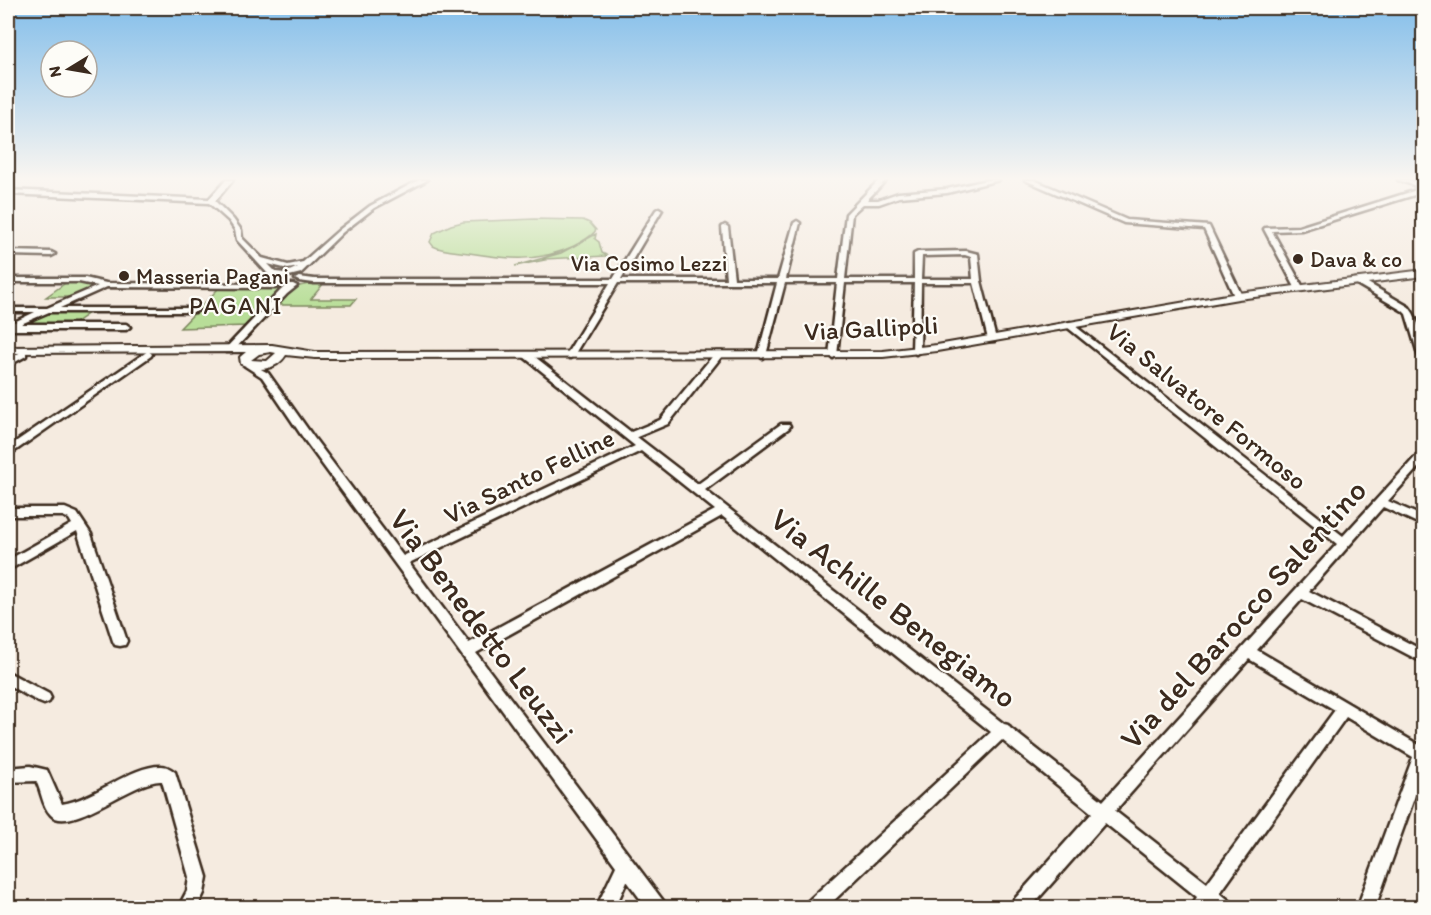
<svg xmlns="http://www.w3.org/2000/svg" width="1431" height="915" viewBox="0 0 1431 915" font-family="Itim,sans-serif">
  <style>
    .green { fill: #b8de98; stroke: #7a845b; stroke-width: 1.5 }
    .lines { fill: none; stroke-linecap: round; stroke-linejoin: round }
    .minor-casing { stroke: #3b2a1e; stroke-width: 5 }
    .major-casing { stroke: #3b2a1e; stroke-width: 4 }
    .minor { fill: #fdfcf7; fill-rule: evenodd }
    .major { fill: #fdfcf7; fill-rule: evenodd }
    .poi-dot { fill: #3b2a1e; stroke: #fdfcf7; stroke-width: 2 }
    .labels { text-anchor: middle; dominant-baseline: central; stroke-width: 4.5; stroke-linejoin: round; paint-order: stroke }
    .far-poi-label { font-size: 22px; fill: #3b2a1e; stroke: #fdfcf7; text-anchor: start }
    .far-street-label { font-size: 22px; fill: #3b2a1e; stroke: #fdfcf7 }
    .far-quarter-label { font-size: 24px; letter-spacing: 1.5px; fill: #3b2a1e; stroke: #fdfcf7 }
    .street-label { font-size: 26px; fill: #3b2a1e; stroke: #fdfcf7 }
    .near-street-label { font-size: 32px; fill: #3b2a1e; stroke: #fdfcf7 }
  </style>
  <rect width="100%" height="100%" fill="#f5ebe0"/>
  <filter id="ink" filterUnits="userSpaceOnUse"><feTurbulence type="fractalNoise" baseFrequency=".0167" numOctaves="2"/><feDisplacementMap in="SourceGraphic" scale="12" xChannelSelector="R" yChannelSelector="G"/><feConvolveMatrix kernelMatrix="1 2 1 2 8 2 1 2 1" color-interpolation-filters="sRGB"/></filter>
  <g filter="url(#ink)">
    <path class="green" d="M534,219L583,220L590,223L596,230C591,238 582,241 574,246C538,263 507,259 469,253C457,251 445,252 433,246L430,242L434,233L451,225L463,222Z
      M596,234L595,239L599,242L602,253L608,256L543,259L545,260L515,266L561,253Z
      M67,282H80L95,287L70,297H46Z
      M313,283H324L311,299H356L351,305H274L295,287Z
      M270,287L281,291L247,326L180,328L219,288Z
      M49,313H89L73,324H22Z"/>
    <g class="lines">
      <defs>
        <path id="minor" d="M226,180H233L215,201L233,219L241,230L242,238L262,258L288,265L303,262L339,230L370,206L419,180H427L374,208L343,232L301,273L277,279L270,276L237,240L235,230L229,221L209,203L8,194V190L209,199ZM268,264L288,269L298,267L285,273L276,272Z
          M879,180H886L867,200H878L898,193L947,189L987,180H999L947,193L899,197L879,204H863L852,214L845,279H914V254L918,252L966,251L978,254L981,281L996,339L995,341H989L988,339L974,283H921L920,351L916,354L912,351L914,283H845L837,355L833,358L829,355L837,283H785L766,355L762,358L758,355L777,283H618L574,355L570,358L566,355L610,283H314L299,281L295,279L299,277L314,279H613L656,210L659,208L662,210L621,279H726L722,227L725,225L728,227L734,279H778L794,223L797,221L800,223L786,279H838L846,214ZM965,255L971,257L973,279H921L922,256Z
          M1025,180H1034L1127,220L1209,226L1242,296L1238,298L1234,296L1204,229L1124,223Z
          M1398,180H1408L1424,185V192L1301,230L1272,231L1304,289L1300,291H1297L1264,229L1265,228L1299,227L1423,188Z
          M8,251L51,252L55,254L51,256L8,255Z
          M8,278H85L106,283L275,284L279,286L275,288L107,287L60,308H195L199,310L195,312H49L21,324H126L130,327L126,330H8V325L35,312H8V308H47L98,286L79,282H8Z
          M1355,279H1361L1409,307C1421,322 1424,345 1424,364L1420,361L1406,314L1403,311L1355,283Z
          M290,284H293L297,286L287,294L232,352H226V348L281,290Z
          M1070,322L1343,536L1420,452L1424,451V461L1388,501L1424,517V526L1383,507L1309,591L1424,651V663L1302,599L1257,650L1419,745L1424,743V770L1375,908H1357L1413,757L1346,717L1220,893L1231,902L1234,908H1190L1197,897L1105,823L1030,908H1009L1012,902L1092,813L1002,740L826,908H804L807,902L991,732L722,516L476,653L664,902L667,908H647L627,881L615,908H596L616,866L306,442L262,377L245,366L250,363L268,373L314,438L403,556L635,446L524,357V353H530L631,432L660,420L716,352H722V356L668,424L637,437L698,484L781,424H789L790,426L789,428L705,490L1004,724L1008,725L1010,728L1103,801L1337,544L1067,327V323ZM641,451L715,510L469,643L409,563ZM1249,659L1335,710L1207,883L1115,811Z
          M23,351L26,352V356L8,366V359Z
          M148,351L152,354L151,356L12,453L8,454V447Z
          M8,508H65L77,513L91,534L127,641L125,645L120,646L115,645L113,641L77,531L12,568L8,569V560L72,524L69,519L63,516H8Z
          M8,672L49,694L51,698L49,702L44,704L39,702L8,685Z
          M30,766L47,770L62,804C96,799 131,765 162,766C167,766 171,769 175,772L207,877L204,893L197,908H178L187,891L189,877L162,781C136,778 70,835 51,815C42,806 42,792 36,781L8,782V768Z"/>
        <path id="major" d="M1424,270V276L1238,299L937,351L883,357L315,358L286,355C276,371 257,372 241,364L240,357L246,352L8,353V347L272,345L315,352L883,351L937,345L1238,293ZM271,352L276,353L267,361L251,360L259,354Z"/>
      </defs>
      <use href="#minor" class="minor-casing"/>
      <use href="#major" class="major-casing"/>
      <use href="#minor" class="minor"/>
      <use href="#major" class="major"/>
    </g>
  </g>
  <linearGradient id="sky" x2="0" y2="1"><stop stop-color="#83beea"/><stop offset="0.58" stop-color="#faf6f1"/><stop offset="1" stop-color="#faf6f1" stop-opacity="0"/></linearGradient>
  <rect width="1431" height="308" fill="url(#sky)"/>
  <g class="poi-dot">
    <circle cx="1298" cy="259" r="6"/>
    <circle cx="124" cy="276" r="6"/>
  </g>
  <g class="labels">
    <g class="far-poi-label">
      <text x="1310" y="259">Dava &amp; co</text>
      <text x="136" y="276">Masseria Pagani</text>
    </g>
    <g class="far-street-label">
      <text x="649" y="263">Via Cosimo Lezzi</text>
    </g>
    <g class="far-quarter-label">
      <text x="236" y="305">PAGANI</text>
    </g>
    <g class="street-label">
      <text transform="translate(871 328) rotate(-3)">Via Gallipoli</text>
      <text transform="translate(1207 406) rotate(39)">Via Salvatore Formoso</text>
      <text transform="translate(529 476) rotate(-26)">Via Santo Felline</text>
    </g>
    <g class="near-street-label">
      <text transform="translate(894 608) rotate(38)">Via Achille Benegiamo</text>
      <text transform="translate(1243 614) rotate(-48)">Via del Barocco Salentino</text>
      <text transform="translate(482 626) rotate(53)">Via Benedetto Leuzzi</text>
    </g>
  </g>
  <rect width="1431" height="915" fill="none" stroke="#fdfcf7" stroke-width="30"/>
  <rect x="15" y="15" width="1401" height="885" fill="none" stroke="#3b2a1e" stroke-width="2" filter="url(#ink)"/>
  <g transform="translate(69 69) rotate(259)"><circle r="28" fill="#fdfcf7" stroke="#afa8a0" stroke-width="1.5"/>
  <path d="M0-4.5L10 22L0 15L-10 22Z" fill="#3b2a1e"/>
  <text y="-9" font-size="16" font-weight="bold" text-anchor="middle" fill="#3b2a1e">N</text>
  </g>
</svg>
